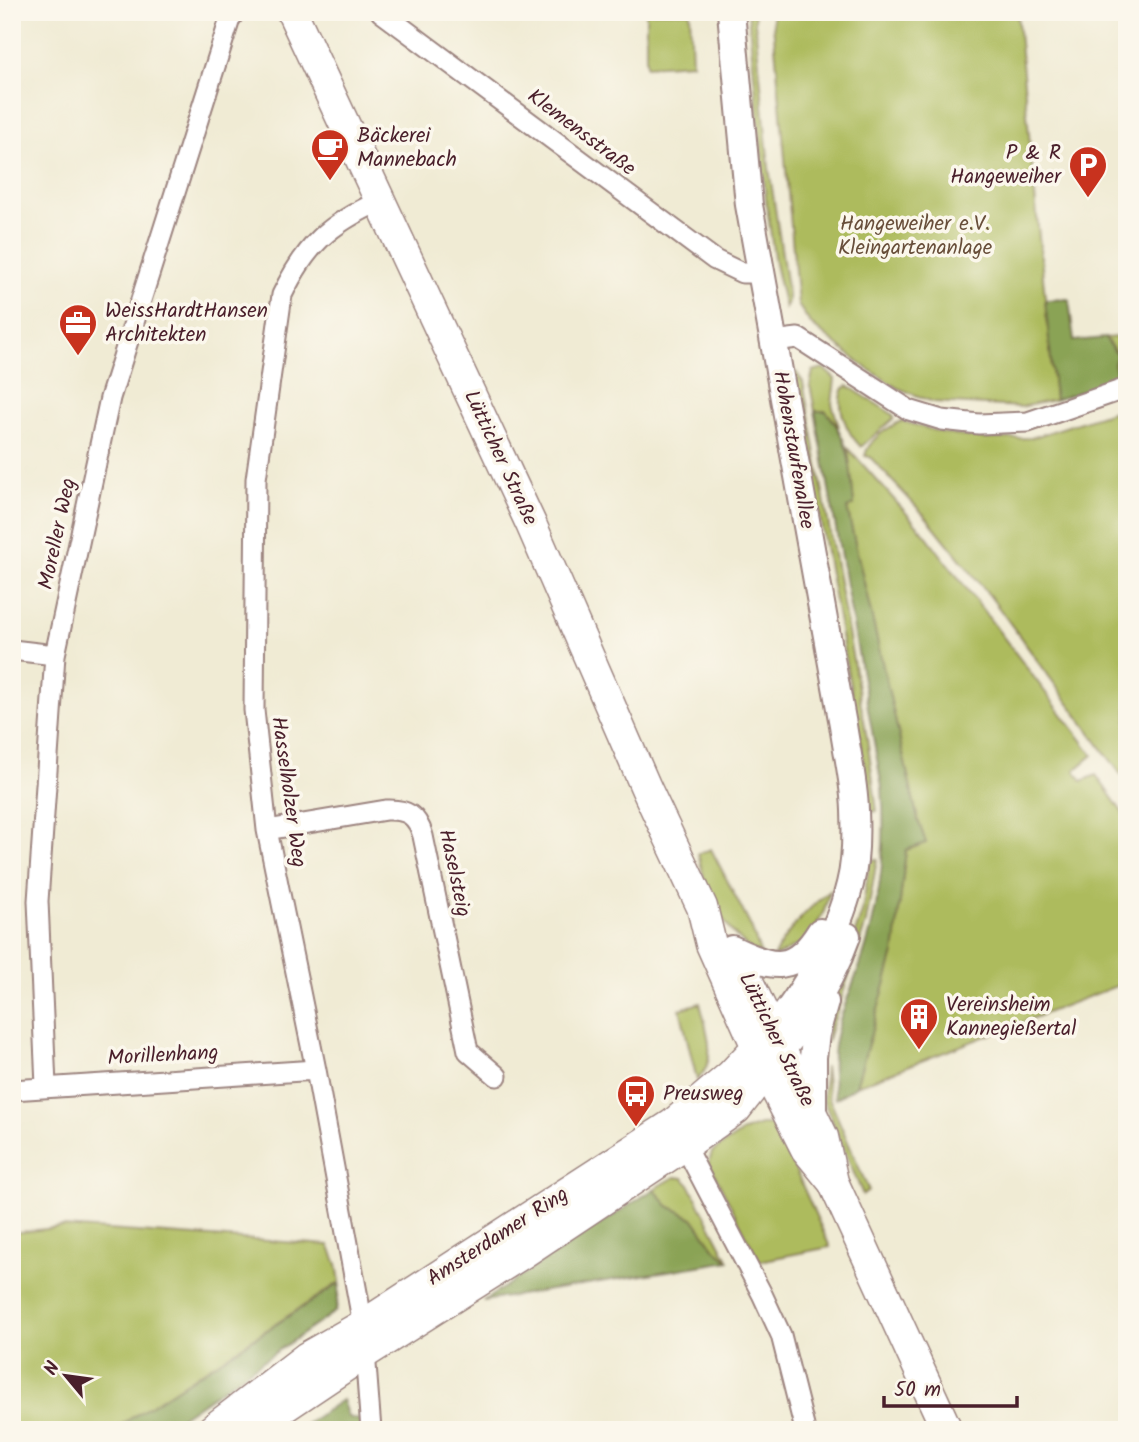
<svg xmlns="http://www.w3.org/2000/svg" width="1139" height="1442" viewBox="0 0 1139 1442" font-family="Kalam,sans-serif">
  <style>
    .green { fill: #adbb5d; stroke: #7c6d44; stroke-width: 2 }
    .forest { fill: #8aa354; stroke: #6a6140; stroke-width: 2 }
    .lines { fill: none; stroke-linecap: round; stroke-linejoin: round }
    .street-casing { stroke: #9d8580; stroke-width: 23 }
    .secondary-casing { stroke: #9d8580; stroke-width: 30 }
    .primary-casing { stroke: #9d8580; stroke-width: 33 }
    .street { stroke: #fff; stroke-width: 19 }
    .secondary { stroke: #fff; stroke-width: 26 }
    .primary { stroke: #fff; stroke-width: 30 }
    .labels { text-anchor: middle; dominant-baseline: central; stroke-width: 7; stroke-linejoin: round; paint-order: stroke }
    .street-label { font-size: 21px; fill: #4a1f2b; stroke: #fbf7ec }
    .poi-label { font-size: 21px; fill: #4a1f2b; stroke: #fbf7ec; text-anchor: start }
    .park-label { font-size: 21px; fill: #684e3a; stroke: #fbf7ec }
  </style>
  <rect width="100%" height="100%" fill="#fbf7ec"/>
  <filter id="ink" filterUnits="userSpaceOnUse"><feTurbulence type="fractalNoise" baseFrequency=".0143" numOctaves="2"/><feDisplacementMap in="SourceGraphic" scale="14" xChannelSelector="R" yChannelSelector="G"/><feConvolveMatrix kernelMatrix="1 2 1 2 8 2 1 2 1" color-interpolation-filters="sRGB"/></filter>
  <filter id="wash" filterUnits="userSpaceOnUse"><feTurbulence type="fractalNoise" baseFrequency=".00686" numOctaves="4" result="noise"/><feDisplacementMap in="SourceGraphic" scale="28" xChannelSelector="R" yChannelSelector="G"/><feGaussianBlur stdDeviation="1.57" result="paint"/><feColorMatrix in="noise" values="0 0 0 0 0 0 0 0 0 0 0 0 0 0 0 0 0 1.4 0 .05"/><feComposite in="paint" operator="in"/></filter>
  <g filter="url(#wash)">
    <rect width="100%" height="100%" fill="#f0ebd4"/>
    <path class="green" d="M646,12H690L692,63L646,66Z
      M748,12H754L769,168L788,294V302L785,308L775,264L766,200Z
      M772,12H1017L1055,400L1021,407L933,402L898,388L862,365L811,324L798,305Z
      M1127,336V375L1115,380L1117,373L1114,364L1117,355L1105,338Z
      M823,368L835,379L832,404L839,427L826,411H815L810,385L813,371Z
      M796,372L803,382L867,738L877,811L871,812L864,786L868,785L794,373Z
      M848,386L892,414L894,418L861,447C847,433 835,406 844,388Z
      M1127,407V779L1120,773L990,596L928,519L870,457L865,456C868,440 888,427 902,421L943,433L983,439L1031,438Z
      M848,448L925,534L1093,755L1075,770L1082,781L1096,775L1127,819V1004L1119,985L856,1086L894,953L906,850L926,843L918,820L847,508L854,505Z
      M711,849L751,927L761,955L744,944L733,933L711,904L698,854Z
      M877,859L866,923L827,1042L829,1013L862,912L870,860Z
      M830,891L824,911L810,939L773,958C783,935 810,906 830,891Z
      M700,1003C706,1029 719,1060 697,1080L680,1009Z
      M825,1066L829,1098L869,1191L863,1195L823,1099Z
      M761,1125H769L777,1129L830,1247L759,1261L709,1163L712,1152L744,1131Z
      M675,1177L683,1178L689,1184L729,1261L715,1249L693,1218L668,1206L654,1189Z
      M63,1227L329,1245L337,1264L340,1282L113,1430H12V1233Z"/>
    <path class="forest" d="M1069,299L1074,341L1105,338L1117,355L1114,364L1117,374L1115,380L1055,400L1045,300Z
      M815,411H826C852,444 850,465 854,505L847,508L918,820L926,843L906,850L894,953L856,1086L835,1099C833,1079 831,1059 835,1040C841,1008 857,978 866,947C882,892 886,844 882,787Z
      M654,1189L668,1206L693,1218L715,1249L729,1261L483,1301Z
      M340,1283L336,1311L162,1430H113Z
      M342,1400L348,1417L360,1420L364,1430H297Z"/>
  </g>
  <g filter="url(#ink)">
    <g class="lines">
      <defs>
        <path id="street" d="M381,12L715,260L742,273H761
          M773,341L798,338L909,410L942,420L979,424L1028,422L1127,388
          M12,650L55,655
          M267,830L386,810C407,809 417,815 423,836L468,1051L497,1076
          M46,1086L38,901L55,655L110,398L230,19L235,12
          M12,1090L316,1070
          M680,1137L762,1294L781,1335L805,1430
          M371,1430L363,1325L316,1070L267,830L254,710L256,479L282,295C306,245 329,224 380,201"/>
        <path id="secondary" d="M731,12L749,205L843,725C847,753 854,781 855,810C856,834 856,861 850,884C838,933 805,992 773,1030
          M732,949C773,969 794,974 820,932
          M782,1050C810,1015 832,979 847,936
          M813,1118V1057L816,1034L825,1002"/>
        <path id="primary" d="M292,12L531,524L646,788L702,907L711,944L777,1092L806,1149L833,1182
          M740,965L823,1137L833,1182L947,1430
          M212,1430L307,1357L363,1325L673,1124L731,1075L773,1030
          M250,1430L365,1353L523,1253L685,1145L736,1109L776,1058"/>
      </defs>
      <use href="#street" class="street-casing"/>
      <use href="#secondary" class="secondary-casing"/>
      <use href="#primary" class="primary-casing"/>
      <use href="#street" class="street"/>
      <use href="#secondary" class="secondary"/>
      <use href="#primary" class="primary"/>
    </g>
  </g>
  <defs>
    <symbol id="cafe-pin" viewBox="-11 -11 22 30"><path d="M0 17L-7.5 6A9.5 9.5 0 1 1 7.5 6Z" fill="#c8321e" stroke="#fbf7ec"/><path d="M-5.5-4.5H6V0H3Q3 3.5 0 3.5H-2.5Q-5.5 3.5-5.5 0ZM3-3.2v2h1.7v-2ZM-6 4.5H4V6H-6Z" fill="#fff"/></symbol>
    <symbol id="parking-pin" viewBox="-11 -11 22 30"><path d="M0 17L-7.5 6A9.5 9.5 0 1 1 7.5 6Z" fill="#c8321e" stroke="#fbf7ec"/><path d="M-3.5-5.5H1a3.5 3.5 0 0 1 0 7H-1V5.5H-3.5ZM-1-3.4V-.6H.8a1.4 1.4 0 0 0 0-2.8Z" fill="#fff"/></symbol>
    <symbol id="office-pin" viewBox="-11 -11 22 30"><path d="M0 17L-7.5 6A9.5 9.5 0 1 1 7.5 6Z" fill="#c8321e" stroke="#fbf7ec"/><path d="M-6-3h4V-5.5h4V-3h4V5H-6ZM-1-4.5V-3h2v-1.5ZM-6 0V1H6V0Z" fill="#fff"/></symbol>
    <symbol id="building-pin" viewBox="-11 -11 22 30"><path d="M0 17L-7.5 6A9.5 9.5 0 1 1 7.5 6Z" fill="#c8321e" stroke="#fbf7ec"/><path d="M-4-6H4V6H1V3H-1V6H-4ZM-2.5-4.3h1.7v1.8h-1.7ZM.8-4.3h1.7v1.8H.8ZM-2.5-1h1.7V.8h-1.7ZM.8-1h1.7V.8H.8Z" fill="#fff"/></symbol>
    <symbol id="bus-pin" viewBox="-11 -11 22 30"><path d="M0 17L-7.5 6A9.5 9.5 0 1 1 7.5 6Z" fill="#c8321e" stroke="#fbf7ec"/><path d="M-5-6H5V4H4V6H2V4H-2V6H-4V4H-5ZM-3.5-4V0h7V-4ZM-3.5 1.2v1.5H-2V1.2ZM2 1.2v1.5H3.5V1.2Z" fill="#fff"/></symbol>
  </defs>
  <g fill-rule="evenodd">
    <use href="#cafe-pin" x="308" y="126" width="44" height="60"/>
    <use href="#parking-pin" x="1066" y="143" width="44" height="60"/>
    <use href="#office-pin" x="56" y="301" width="44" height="60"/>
    <use href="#building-pin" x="897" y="995" width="44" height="60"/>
    <use href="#bus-pin" x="614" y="1072" width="44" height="60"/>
  </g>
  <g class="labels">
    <g class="street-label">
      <text transform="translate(581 133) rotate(37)">Klemensstraße</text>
      <text transform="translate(793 450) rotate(80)">Hohenstaufenallee</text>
      <text transform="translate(500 458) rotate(65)">Lütticher Straße</text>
      <text transform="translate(58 534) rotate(-78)">Moreller Weg</text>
      <text transform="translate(288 792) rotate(82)">Hasselholzer Weg</text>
      <text transform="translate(454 873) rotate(78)">Haselsteig</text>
      <text transform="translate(776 1040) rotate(64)">Lütticher Straße</text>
      <text transform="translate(163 1056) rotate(-3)">Morillenhang</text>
      <text transform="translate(498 1237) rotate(-33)">Amsterdamer Ring</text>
    </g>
    <g class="poi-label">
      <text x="357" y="136">Bäckerei<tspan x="357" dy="24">Mannebach</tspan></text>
      <text x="1061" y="153" text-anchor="end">P &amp; R<tspan x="1061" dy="24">Hangeweiher</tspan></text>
      <text x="105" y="311">WeissHardtHansen<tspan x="105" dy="24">Architekten</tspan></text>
      <text x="946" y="1005">Vereinsheim<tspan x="946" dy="24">Kannegießertal</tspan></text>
      <text x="663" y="1094">Preusweg</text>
    </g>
    <g class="park-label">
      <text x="915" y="224">Hangeweiher e.V.<tspan x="915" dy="24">Kleingartenanlage</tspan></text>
    </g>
  </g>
  <rect width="1139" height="1442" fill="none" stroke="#fbf7ec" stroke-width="42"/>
  <g transform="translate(66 1376) rotate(299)" stroke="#fbf7ec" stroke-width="5" paint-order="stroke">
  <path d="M0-5L12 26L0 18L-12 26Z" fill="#4a1f2b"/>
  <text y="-10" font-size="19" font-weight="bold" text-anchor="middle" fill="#4a1f2b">N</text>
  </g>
  <path d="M884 1396v10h133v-10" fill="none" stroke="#4a1f2b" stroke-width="3.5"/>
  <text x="894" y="1396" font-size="21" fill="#4a1f2b" stroke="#fbf7ec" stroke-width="5" paint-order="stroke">50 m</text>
</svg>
